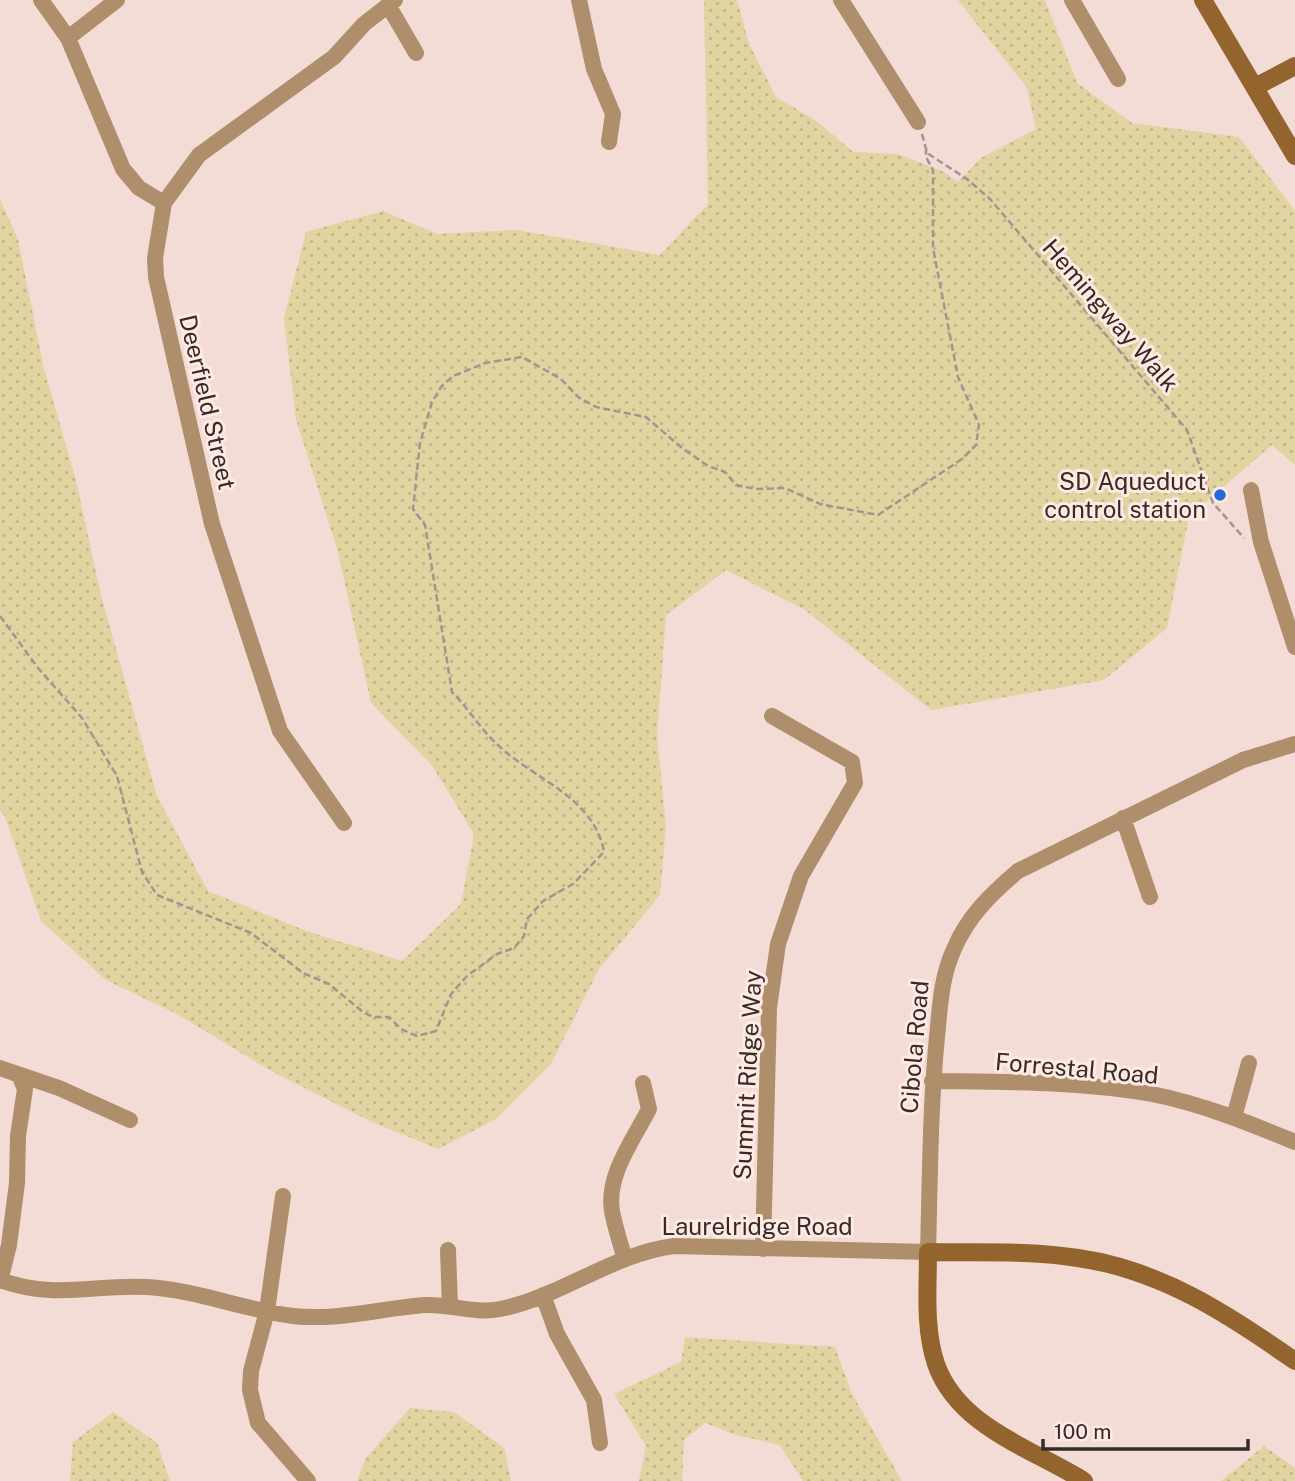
<svg xmlns="http://www.w3.org/2000/svg" width="1295" height="1481" viewBox="0 0 1295 1481" font-family="'Public Sans',sans-serif">
  <style>
    .grass { fill: url(#grass-dots) }
    .lines { fill: none; stroke-linecap: round; stroke-linejoin: round }
    .path { stroke: #a4948f; stroke-width: 2.5; stroke-dasharray: 7 3.5; stroke-linecap: butt }
    .street { stroke: #ae8e6b; stroke-width: 16 }
    .secondary { stroke: #93642d; stroke-width: 18 }
    .poi-dot { fill: #2769d6; stroke: #ffe9e2; stroke-width: 2.5 }
    .labels { text-anchor: middle; dominant-baseline: central; stroke-width: 6; stroke-linejoin: round; paint-order: stroke }
    .street-label { font-size: 24px; fill: #342c29; stroke: #ffe9e2 }
    .poi-label { font-size: 24px; fill: #342c29; stroke: #ffe9e2; text-anchor: end }
  </style>
  <defs>
    <pattern id="grass-dots" width="8" height="8" patternUnits="userSpaceOnUse" patternTransform="scale(1.75)"><rect width="8" height="8" fill="#e0d4a1"/><path d="M2 2h.1M6 6h.1" fill="none" stroke="#c1b68b" stroke-width="1.8" stroke-linecap="round"/></pattern>
  </defs>
  <rect width="100%" height="100%" fill="#f2dcd5"/>
  <path class="grass" d="M704,0H737L749,44L776,97L818,122L853,152L898,154L942,171L958,182L981,158L1036,129L1027,88L958,0H1045L1077,83L1132,123L1239,137L1295,211V465L1272,445L1189,516L1167,628L1104,680L931,710L805,610L726,570L666,615L657,736L666,826L660,895L599,969L551,1064L496,1119L438,1149L370,1121L273,1072L177,1014L106,980L41,921L5,817L0,810V199L18,239L44,369L76,480L101,595L157,796L208,891L309,932L402,961L461,904L474,834L431,764L371,703L338,552L296,419L284,318L306,232L383,211L437,234L517,230L660,255L708,204Z
    M685,1337L835,1347L851,1392L902,1481H803L780,1445L736,1435L705,1423L684,1440L682,1481H639L646,1446L614,1394L681,1362Z
    M410,1408L454,1412L504,1448L511,1481H357L366,1458Z
    M113,1412L157,1443L170,1481H70L73,1442Z
    M1264,1446L1295,1468V1481H1221Z"/>
  <g class="lines">
    <path class="path" d="M922,134L927,153L967,179L990,199L1187,430L1213,503L1244,538
      M0,616L38,668L82,718L117,776L142,872L157,895L251,933L303,973L329,984L363,1012L373,1017H389L401,1029L417,1036L436,1031L451,994L467,976L497,954L514,948L524,936L527,919L543,901L573,884L604,852C594,797 535,780 499,746C481,730 469,709 452,692L425,525L413,509L420,443L432,402L441,387L453,376L485,363L522,357L561,379L578,397L596,407L646,417L682,448L708,466L725,472L736,485L756,489L785,488L820,504L878,515L962,459L976,445L979,425L958,377L933,248V170L926,157V148"/>
    <path class="street" d="M41,0L68,38L123,169L139,188L164,203
      M579,0L594,69L613,114L609,142
      M841,0L918,122
      M1072,0L1118,79
      M388,5L416,53
      M68,38L117,0
      M1251,490L1261,542L1295,647
      M1123,818L1150,897
      M344,823L280,731L212,524L156,277L155,258L164,203L199,155L334,57L364,24L395,0
      M0,1068L59,1088L130,1120
      M932,1081C1005,1082 1081,1081 1152,1094C1202,1104 1249,1123 1295,1142
      M1234,1117L1249,1063
      M283,1196L267,1311L251,1371L250,1390L258,1423L308,1481
      M763,1249L769,1008L778,944L801,876L855,783L852,762L772,716
      M448,1250L450,1307
      M625,1259C620,1243 615,1227 612,1211C606,1175 634,1139 649,1109L643,1083
      M0,1280C55,1300 94,1284 147,1287C197,1290 244,1310 293,1316C338,1321 382,1308 426,1305C450,1304 475,1314 500,1309C561,1297 612,1254 674,1246L928,1252C930,1180 930,1109 937,1037C940,1007 941,977 954,949C968,916 991,894 1018,871L1243,760L1295,744
      M0,1281L9,1245L17,1183L18,1136L25,1089L19,1075L14,1073
      M543,1295L557,1334L594,1400L600,1443"/>
    <path class="secondary" d="M1203,0L1295,156
      M1255,87L1295,66
      M1084,1481C1033,1449 958,1427 936,1364C924,1328 928,1288 928,1252C977,1253 1030,1250 1078,1258C1161,1270 1228,1314 1295,1361"/>
  </g>
  <circle class="poi-dot" cx="1220" cy="495" r="7"/>
  <g class="labels">
    <g class="street-label">
      <text transform="translate(1111 315) rotate(49)">Hemingway Walk</text>
      <text transform="translate(208 402) rotate(77)">Deerfield Street</text>
      <text transform="translate(914 1047) rotate(-85)">Cibola Road</text>
      <text transform="translate(1077 1068) rotate(5)">Forrestal Road</text>
      <text transform="translate(747 1075) rotate(-87)">Summit Ridge Way</text>
      <text x="757" y="1226">Laurelridge Road</text>
    </g>
    <g class="poi-label">
      <text x="1206" y="481">SD Aqueduct<tspan x="1206" dy="28">control station</tspan></text>
    </g>
  </g>
  <path d="M1043 1439v10h205v-10" fill="none" stroke="#342c29" stroke-width="3.5"/>
  <text x="1054" y="1439" font-size="21" fill="#342c29" stroke="#ffe9e2" stroke-width="5" paint-order="stroke">100 m</text>
</svg>
